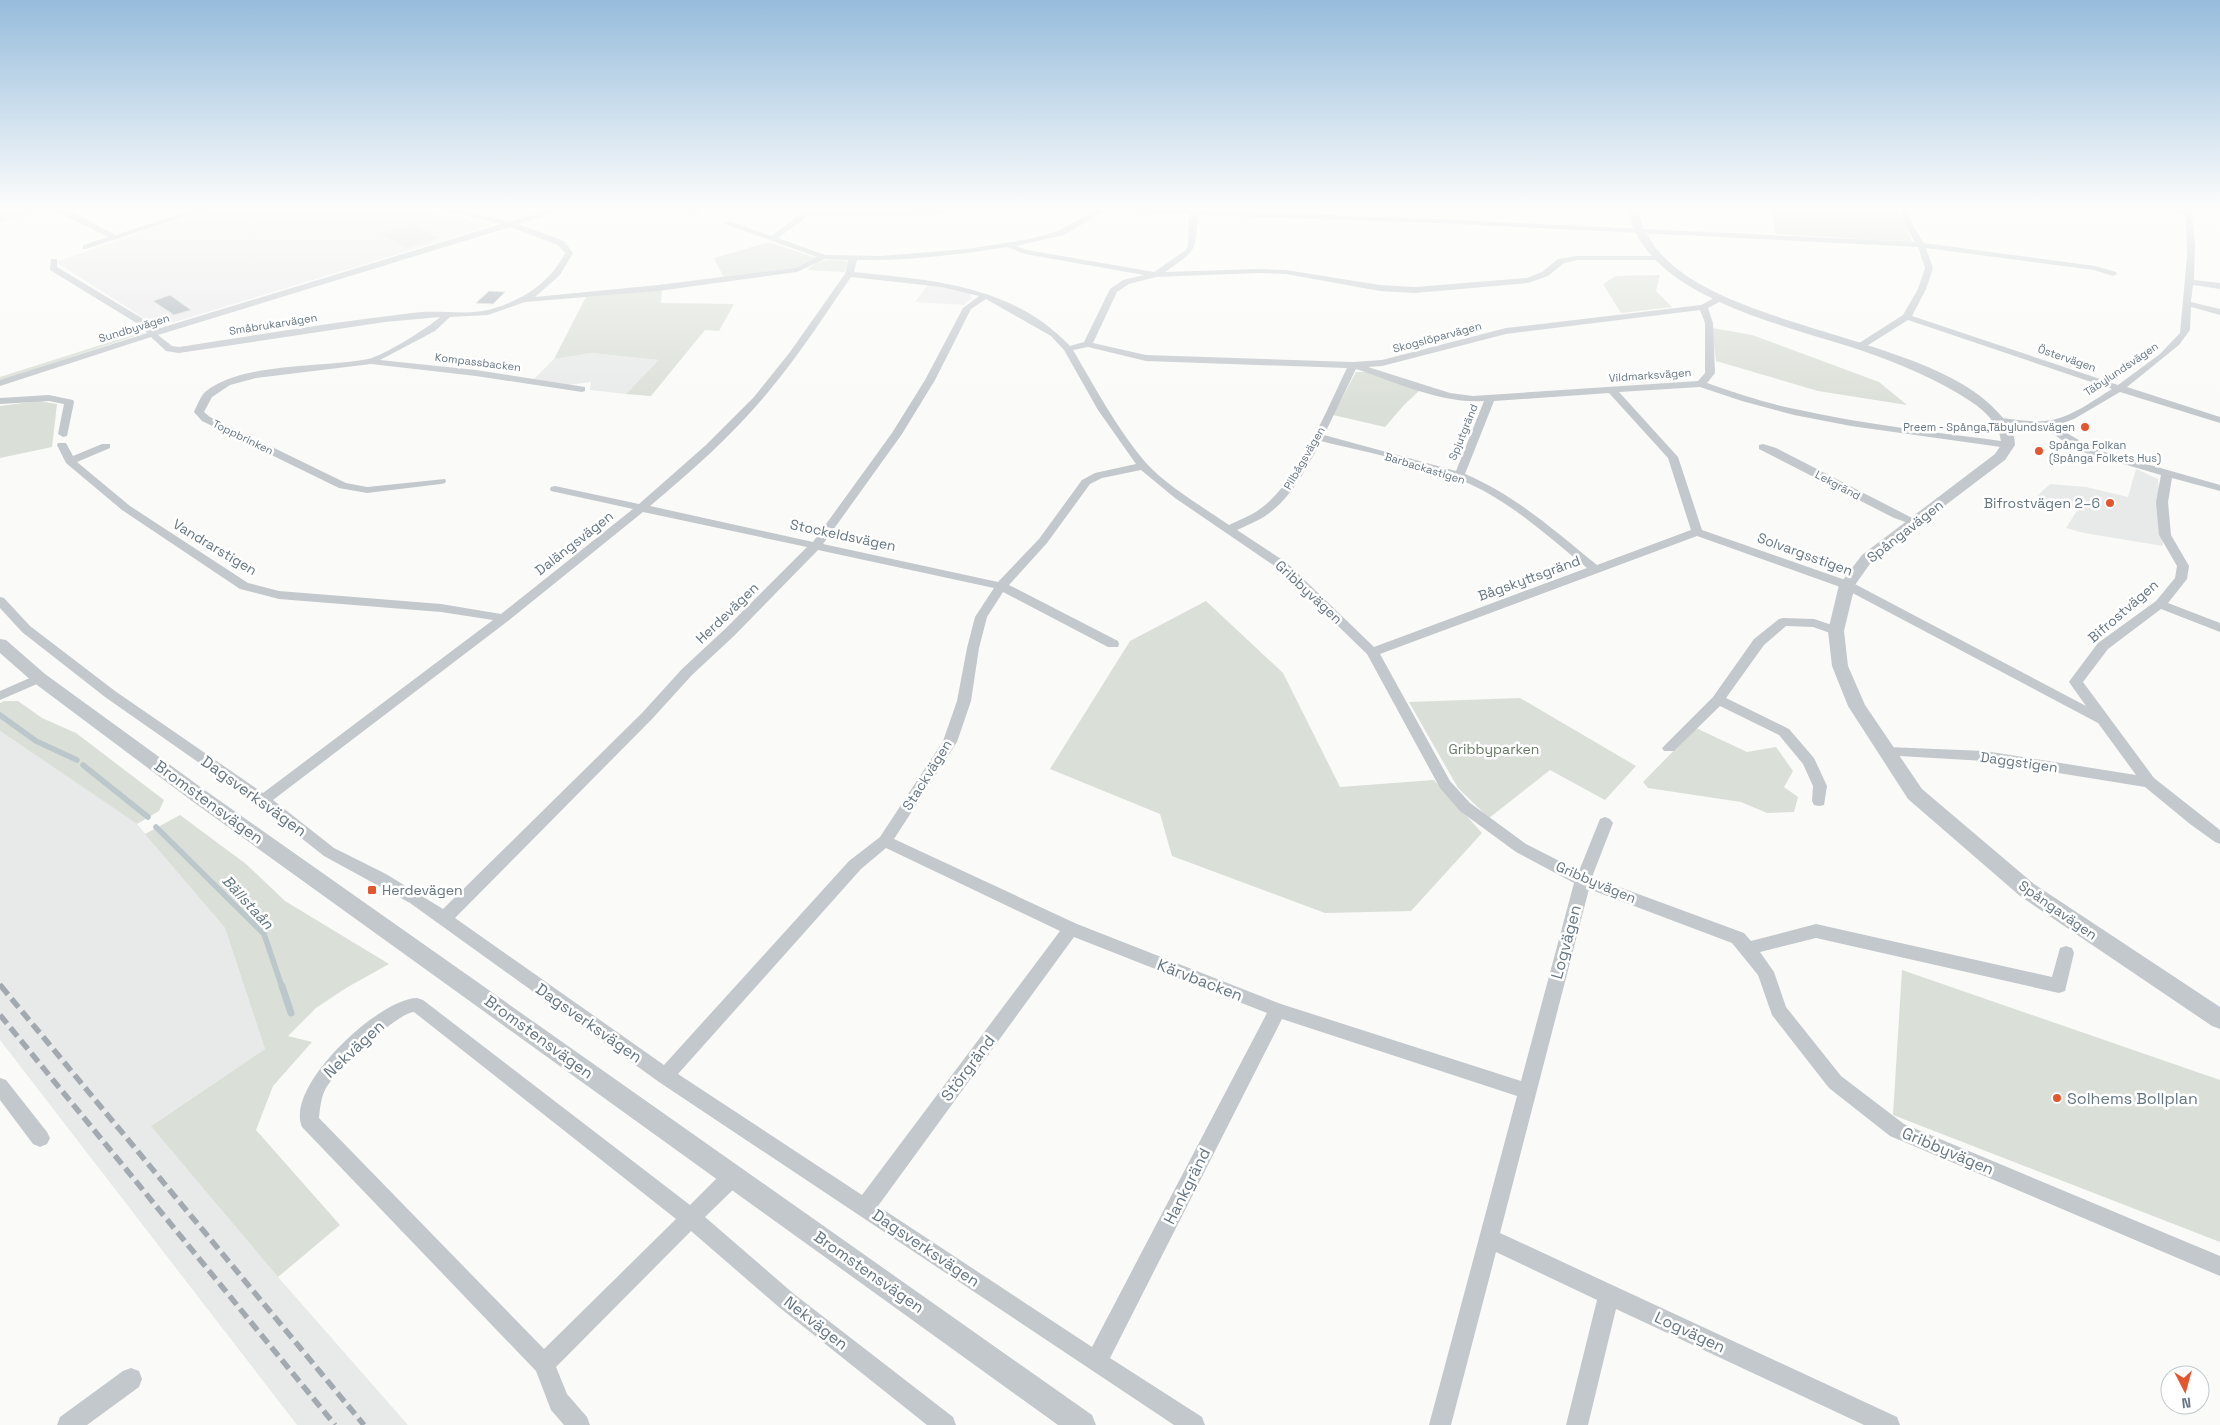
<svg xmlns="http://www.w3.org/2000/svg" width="2220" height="1425" viewBox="0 0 2220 1425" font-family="'Space Grotesk',sans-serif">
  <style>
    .built { fill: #e8e9e9 }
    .green { fill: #dadfd7 }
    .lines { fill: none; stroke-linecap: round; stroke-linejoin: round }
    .stream-far1 { stroke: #bbc7cb; stroke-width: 5.5 }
    .stream { stroke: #bbc7cb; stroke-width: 7 }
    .building { fill: #aab3b9; stroke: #dcdcda }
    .minor { fill: #c3c8cc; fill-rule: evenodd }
    .tertiary { fill: #c3c8cc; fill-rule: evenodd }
    .rail-far1 { stroke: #a2aab0; stroke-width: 4.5; stroke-dasharray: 8 4.5; stroke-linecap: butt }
    .rail { stroke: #a2aab0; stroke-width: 5.5; stroke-dasharray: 11 5.5; stroke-linecap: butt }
    .poi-dot { fill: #e4572e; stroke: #fff; stroke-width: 2 }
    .labels { text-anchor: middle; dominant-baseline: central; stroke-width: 5; stroke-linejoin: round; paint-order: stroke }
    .far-street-label { font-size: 11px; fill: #657683; stroke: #fff }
    .far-poi-label { font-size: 11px; fill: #657683; stroke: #fff; text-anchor: end }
    .poi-label { font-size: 14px; fill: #657683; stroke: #fff; text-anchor: end }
    .street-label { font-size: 14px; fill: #657683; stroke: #fff }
    .park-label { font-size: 14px; fill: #687a64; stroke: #fff }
    .water-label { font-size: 15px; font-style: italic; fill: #60757c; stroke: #fff }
    .near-street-label { font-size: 16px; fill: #657683; stroke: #fff }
    .near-poi-label { font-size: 16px; fill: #657683; stroke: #fff; text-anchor: start }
  </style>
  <rect width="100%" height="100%" fill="#fafaf8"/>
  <path class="built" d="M208,208H410L493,225L158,327L56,262Z
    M929,284L970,293L972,298L964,305L915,302Z
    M591,353L660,360L626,394L590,390L591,382L567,385L533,380L554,359Z
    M2136,469L2158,479L2163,546L2084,533L2066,528L2078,509L2037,496L2050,484L2086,487L2128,497Z
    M0,731L137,824L225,928L265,1049L152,1125L278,1277L408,1425H297L0,1040Z"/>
  <path class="green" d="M0,208H55L0,222Z
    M810,208H992L989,211L901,216H806Z
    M1770,208L1898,209L1912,242L1776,234Z
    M412,224L439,238L406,248L380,234Z
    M769,242L816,258L794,268L724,278L714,258Z
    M827,260L846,261L847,264L844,272L807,270L816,263Z
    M1660,275L1656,291L1672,307L1621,313L1603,284L1616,276Z
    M662,290L661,303L734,304L719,331L705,330L651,396L626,394L659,360L591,353L554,359L586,297Z
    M1712,328L1752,335L1879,382L1907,405L1818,391L1716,361Z
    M135,334L138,335L0,381V377Z
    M1356,372H1365L1420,390L1404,405L1385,427L1333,415Z
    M39,401L57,404L52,447L0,458V406Z
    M1206,601L1283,673L1340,787L1434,780L1482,833L1411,911L1325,913L1172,856L1160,814L1050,769L1130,641Z
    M1520,698L1636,766L1605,800L1550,770L1489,818L1458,788L1409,702Z
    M4,701H18L42,718L76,733L164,800L159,811L137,824L0,731V703Z
    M1696,728L1747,752L1776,747L1793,771L1784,787L1798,797L1794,812L1767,813L1741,802L1648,788L1643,782Z
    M180,815L246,864L285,901L389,964L346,988L316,1008L288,1036L312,1042L273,1086L256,1130L340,1225L278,1277L151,1126L265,1049L225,928L145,834Z
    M1902,970L2220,1080V1242L1893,1115Z"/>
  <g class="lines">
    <path class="stream-far1" d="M0,715L36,741L77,760
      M83,765L148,817
      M156,827L264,934L282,987"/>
    <path class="stream" d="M282,986L291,1013"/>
  </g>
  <path class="building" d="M489,291L505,292L493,304L476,303Z
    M170,295L191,310L174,315L153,301Z"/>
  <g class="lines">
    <path class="minor" d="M55,208H64L116,235L197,208H209L86,249H83V245L108,237L55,211Z
      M433,208H448L510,222L555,208H567L518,224L564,241L573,253L560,275L535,297L658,285L795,268L817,257L722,223L729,221L771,236L798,216L802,208H810L804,219L778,238L825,255L880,256L967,249L1030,239L1058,231L1100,208H1192V210L1437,219L1915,242L1905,226L1900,209L1907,208L1913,226L1924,243L2095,266L2116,272L2117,274L2113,276L2094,270L1926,248L1933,268L1926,289L1912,316L2118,385L2160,354L2180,333L2187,256L2186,219L2184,214L2158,208H2191L2195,243L2194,280L2220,283V289L2193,285L2191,302L2220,309V315L2191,307L2190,330L2179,345L2127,387L2220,417V423L2120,392L2074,419L2055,426L2094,449L2220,485V491L2172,478L2168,502L2171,535L2189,566L2187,579L2168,603L2220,623V632L2161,609L2108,649L2083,682L2154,778L2220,830V844L2215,842L2190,824L2145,787L1985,761L1882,755L1880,752L1882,749L1887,747L1985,751L2136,775L2098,723L1843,588L1697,536L1380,654L1450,781L1470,803L1526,844L1579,871L1600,819L1605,817L1610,819L1613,823L1592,877L1744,933L1751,941L1816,924L2052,977L2060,948L2066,946L2072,948L2074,953L2065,991L2059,993L1816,938L1760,952L1774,972L1786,1007L1841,1076L1904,1124L2220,1256V1276L1890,1136L1829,1088L1772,1015L1758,975L1732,943L1589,889L1500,1233L1897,1417L1900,1425H1864L1616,1309L1588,1425H1566L1597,1300L1496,1252L1451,1425H1429L1517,1096L1282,1019L1110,1358L1202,1417L1205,1425H1174L659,1082L410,903L324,856L258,804L105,697L22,632L0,608V597L4,598L30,626L115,691L263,793L493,620L441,612L279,599L240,589L122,510L66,463L57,445L58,443H66L73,456L102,444H110V448L77,462L130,506L248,583L279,591L441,604L501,614L633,509L551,491L550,489L551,487L555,486L639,504L706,445L754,397L790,352L845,274L848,260L825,259L797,272L658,291L525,302L488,315L450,317L435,331L380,360L476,370L585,387V391L582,392L476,376L371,364L256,378L230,385L212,397L204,412L210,417L346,483L367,487L445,479L446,481L445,483L441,484L367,493L339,488L202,421L194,412C197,406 200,397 205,392C241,362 322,368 368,359C383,356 428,328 440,317L385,322L179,353L166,351L151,337L0,386V380L147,333L143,327L50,270L51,259H57V267L150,323L154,330L501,224ZM1105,211L1189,214L1188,245L1186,250L1154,272L1027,250L1016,246L1064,235ZM1198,215L1437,223L1918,247L1925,268L1918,289L1903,315L1856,345V349H1862L1908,320L2112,389C2094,400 2073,416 2052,420C2036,423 2018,420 2001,418L1996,421L2001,424L2044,427L2063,441L2086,453L2161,475L2156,502L2159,535L2177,566L2175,578L2156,601L2098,643L2071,679L2069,682L2086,706L1851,582L1702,530L1678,457L1619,392L1700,387L1742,401L1794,415L1851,426L2008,448L2013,445L2008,442C1937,432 1865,425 1795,409C1765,403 1736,393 1707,383L1715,373L1713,323L1708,308L1723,300L1724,298L1720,295L1701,305L1506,328L1382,360L1353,362L1146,355L1093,343L1117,292L1129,284L1156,277L1258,273L1286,274L1380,291L1415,293L1528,283L1548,276L1564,263L1577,260H1661L1665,258L1661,256H1577L1558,259L1542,272L1527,278L1415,287L1380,285L1286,270L1258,269L1165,272C1197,249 1195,254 1198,215ZM510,227L558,245L565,253C550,282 526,298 495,308C469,317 440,309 412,313C334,322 257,335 179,347L172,346L158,335ZM1007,247L1025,254L1144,275L1123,280L1110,289L1084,342L1070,346C1013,285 931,280 854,272L857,260C907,261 957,255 1007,247ZM851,277L942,287L979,296L963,308L925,380L892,433L813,542L650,506C694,469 737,431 773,386C802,351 826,313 851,277ZM986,299L1051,336L1064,350L1098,410L1136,464L1095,473L1082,480L1039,539L998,582L823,544L902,434L935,380L971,309ZM1700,310L1705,323V373L1698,381L1473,396L1450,393L1368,367L1382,366L1506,334ZM1088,347L1146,361L1347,368C1327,409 1298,482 1260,509C1251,516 1239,520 1229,525C1203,507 1167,486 1146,463C1117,429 1096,389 1073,350ZM1356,369C1395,382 1442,404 1484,401L1456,471L1324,435ZM1609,393L1668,458L1691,530L1597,565C1555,531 1515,495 1465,474L1494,401ZM1321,441C1372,454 1427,463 1474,486C1516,506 1551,539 1587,568L1374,647L1287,563L1237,530C1247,525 1259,521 1268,514C1292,497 1308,466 1321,441ZM1141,470L1175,498L1279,569L1367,654L1440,788L1460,811L1516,852L1574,883L1521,1081L1281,1004L1077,924L894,839L957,742L971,701L979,648L987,617L1003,592L1108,647H1118L1119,644L1118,641L1009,585L1047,543L1090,484L1102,478ZM643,512L807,547L725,629L682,669L642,713L443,909L386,874L334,848L273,800L508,621ZM818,550L994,588L975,617L967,648L957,701L943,741L880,837L849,861L664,1065L455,918L652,719L692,675L735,635ZM886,848L1060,931L862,1195L678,1074L861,869ZM1074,937L1267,1013L1092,1347L878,1206Z
      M680,208H692L700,212L696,214Z
      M2026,208H2034V209L2030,211Z
      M49,395L73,400L74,402L67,436L63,437L58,434L64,404L49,401L0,404V398Z
      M1763,444L1776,448L1920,522L1914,525L1894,518L1759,449V445Z
      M1783,618L1814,619L1841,628L1842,631L1836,635L1813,627L1786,626L1764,645L1726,698L1789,729L1814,758L1827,786L1824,805L1819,806L1814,805L1812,801L1813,786L1803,764L1779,735L1720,706L1674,751H1664L1662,748L1713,697L1754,639L1779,619Z
      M39,674L46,678L44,681L0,700V691Z
      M417,998L423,1000L690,1205L726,1169L733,1167L740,1169L743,1176L740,1183L705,1217L794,1294L953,1417L956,1425H927L780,1308L691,1231L556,1367L567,1394L587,1417L590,1425H564L551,1410L536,1371L302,1127C284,1086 380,998 417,998ZM414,1012L676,1219L544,1349L319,1118C320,1108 321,1097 326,1088C336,1071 396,1013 414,1012Z
      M0,1078L6,1080L47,1132L50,1138L47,1144L40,1147L33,1144L0,1100Z
      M131,1368L139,1371L142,1379L139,1387L87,1425H57L60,1417L123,1371Z"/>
    <path class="tertiary" d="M1628,208H1638C1659,333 1929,323 2003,418C2009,426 2015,434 2015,445L2005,460L1872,561L1855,585L1844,631L1848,666L1865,705L1922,789L2034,884L2220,1007V1029L2212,1026L2020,896L1908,799L1848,706L1832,666L1828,631L1839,585L1862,555L1995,454L2001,445C2002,426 1984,410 1970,401C1937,379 1900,364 1863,351C1791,326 1642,298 1628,208Z
      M0,639L6,640L45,674L206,791L1092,1415L1096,1425H1058L192,801L33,682L0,653Z"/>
    <path class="rail-far1" d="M0,984L2,987"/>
    <path class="rail" d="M1,986L364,1425
      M0,1015L335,1425"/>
  </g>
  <linearGradient id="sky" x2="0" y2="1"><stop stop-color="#96bcdc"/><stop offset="0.51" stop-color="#fdfdfc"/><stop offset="1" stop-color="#fdfdfc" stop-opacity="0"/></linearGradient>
  <rect width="2220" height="408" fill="url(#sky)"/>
  <g class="poi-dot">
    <circle cx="2085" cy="427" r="5"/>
    <circle cx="2039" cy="451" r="5"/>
    <circle cx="2110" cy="503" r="5"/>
    <rect x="367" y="885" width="10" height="10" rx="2.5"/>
    <circle cx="2057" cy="1098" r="5"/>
  </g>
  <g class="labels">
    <g class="far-street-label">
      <text transform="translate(273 324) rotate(-9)">Småbrukarvägen</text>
      <text transform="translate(134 328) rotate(-17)">Sundbyvägen</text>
      <text transform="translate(1437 337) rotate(-15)">Skogslöparvägen</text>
      <text transform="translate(2067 358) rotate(19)">Östervägen</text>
      <text transform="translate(478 362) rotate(7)">Kompassbacken</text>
      <text transform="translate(2121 369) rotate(-34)">Täbylundsvägen</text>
      <text transform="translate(1650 375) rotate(-4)">Vildmarksvägen</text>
      <text transform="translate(1463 432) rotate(-68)">Spjutgränd</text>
      <text transform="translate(243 437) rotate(26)">Toppbrinken</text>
      <text transform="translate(1304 458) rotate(-60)">Pilbågsvägen</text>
      <text transform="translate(1425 468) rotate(17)">Barbackastigen</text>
      <text transform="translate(1838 485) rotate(28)">Lekgränd</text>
    </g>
    <g class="far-poi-label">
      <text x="2075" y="427">Preem - Spånga,Täbylundsvägen</text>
      <text x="2049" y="445" text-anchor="start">Spånga Folkan<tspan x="2049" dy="13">(Spånga Folkets Hus)</tspan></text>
    </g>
    <g class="poi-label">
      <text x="2100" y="503">Bifrostvägen 2–6</text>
      <text x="382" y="890" text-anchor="start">Herdevägen</text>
    </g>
    <g class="street-label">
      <text transform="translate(1905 531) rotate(-38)">Spångavägen</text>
      <text transform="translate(843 535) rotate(12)">Stockeldsvägen</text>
      <text transform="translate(574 543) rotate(-38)">Dalängsvägen</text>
      <text transform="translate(215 547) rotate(31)">Vandrarstigen</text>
      <text transform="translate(1805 554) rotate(20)">Solvargsstigen</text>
      <text transform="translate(1529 578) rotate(-20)">Bågskyttsgränd</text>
      <text transform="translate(1309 592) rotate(43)">Gribbyvägen</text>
      <text transform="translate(2123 611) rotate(-41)">Bifrostvägen</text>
      <text transform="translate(727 613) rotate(-44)">Herdevägen</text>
      <text transform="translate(2019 762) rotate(8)">Daggstigen</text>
      <text transform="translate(927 775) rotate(-58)">Stackvägen</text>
      <text transform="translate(1596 882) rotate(23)">Gribbyvägen</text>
      <text transform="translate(2058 910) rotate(35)">Spångavägen</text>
    </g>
    <g class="park-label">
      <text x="1494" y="749">Gribbyparken</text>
    </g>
    <g class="water-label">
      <text transform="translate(248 902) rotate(47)">Bällstaån</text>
    </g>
    <g class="near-street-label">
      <text transform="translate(254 796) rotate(36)">Dagsverksvägen</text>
      <text transform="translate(209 802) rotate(36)">Bromstensvägen</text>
      <text transform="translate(1566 942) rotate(-75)">Logvägen</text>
      <text transform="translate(1200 980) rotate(21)">Kärvbacken</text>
      <text transform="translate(589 1023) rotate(35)">Dagsverksvägen</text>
      <text transform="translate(539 1037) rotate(36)">Bromstensvägen</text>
      <text transform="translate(354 1049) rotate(-43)">Nekvägen</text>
      <text transform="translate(968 1068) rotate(-53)">Störgränd</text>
      <text transform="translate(1948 1151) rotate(23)">Gribbyvägen</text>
      <text transform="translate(1187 1186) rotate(-63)">Hankgränd</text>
      <text transform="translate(926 1248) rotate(34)">Dagsverksvägen</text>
      <text transform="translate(869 1272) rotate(35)">Bromstensvägen</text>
      <text transform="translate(816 1323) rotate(38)">Nekvägen</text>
      <text transform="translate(1690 1332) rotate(25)">Logvägen</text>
    </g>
    <g class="near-poi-label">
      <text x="2067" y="1098">Solhems Bollplan</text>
    </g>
  </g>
  <g transform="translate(2185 1390) rotate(174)"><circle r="24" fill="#ffffff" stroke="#c1c8cd"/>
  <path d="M0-4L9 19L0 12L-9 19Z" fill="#e4572e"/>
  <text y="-8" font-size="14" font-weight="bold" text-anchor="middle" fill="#657683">N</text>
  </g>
</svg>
